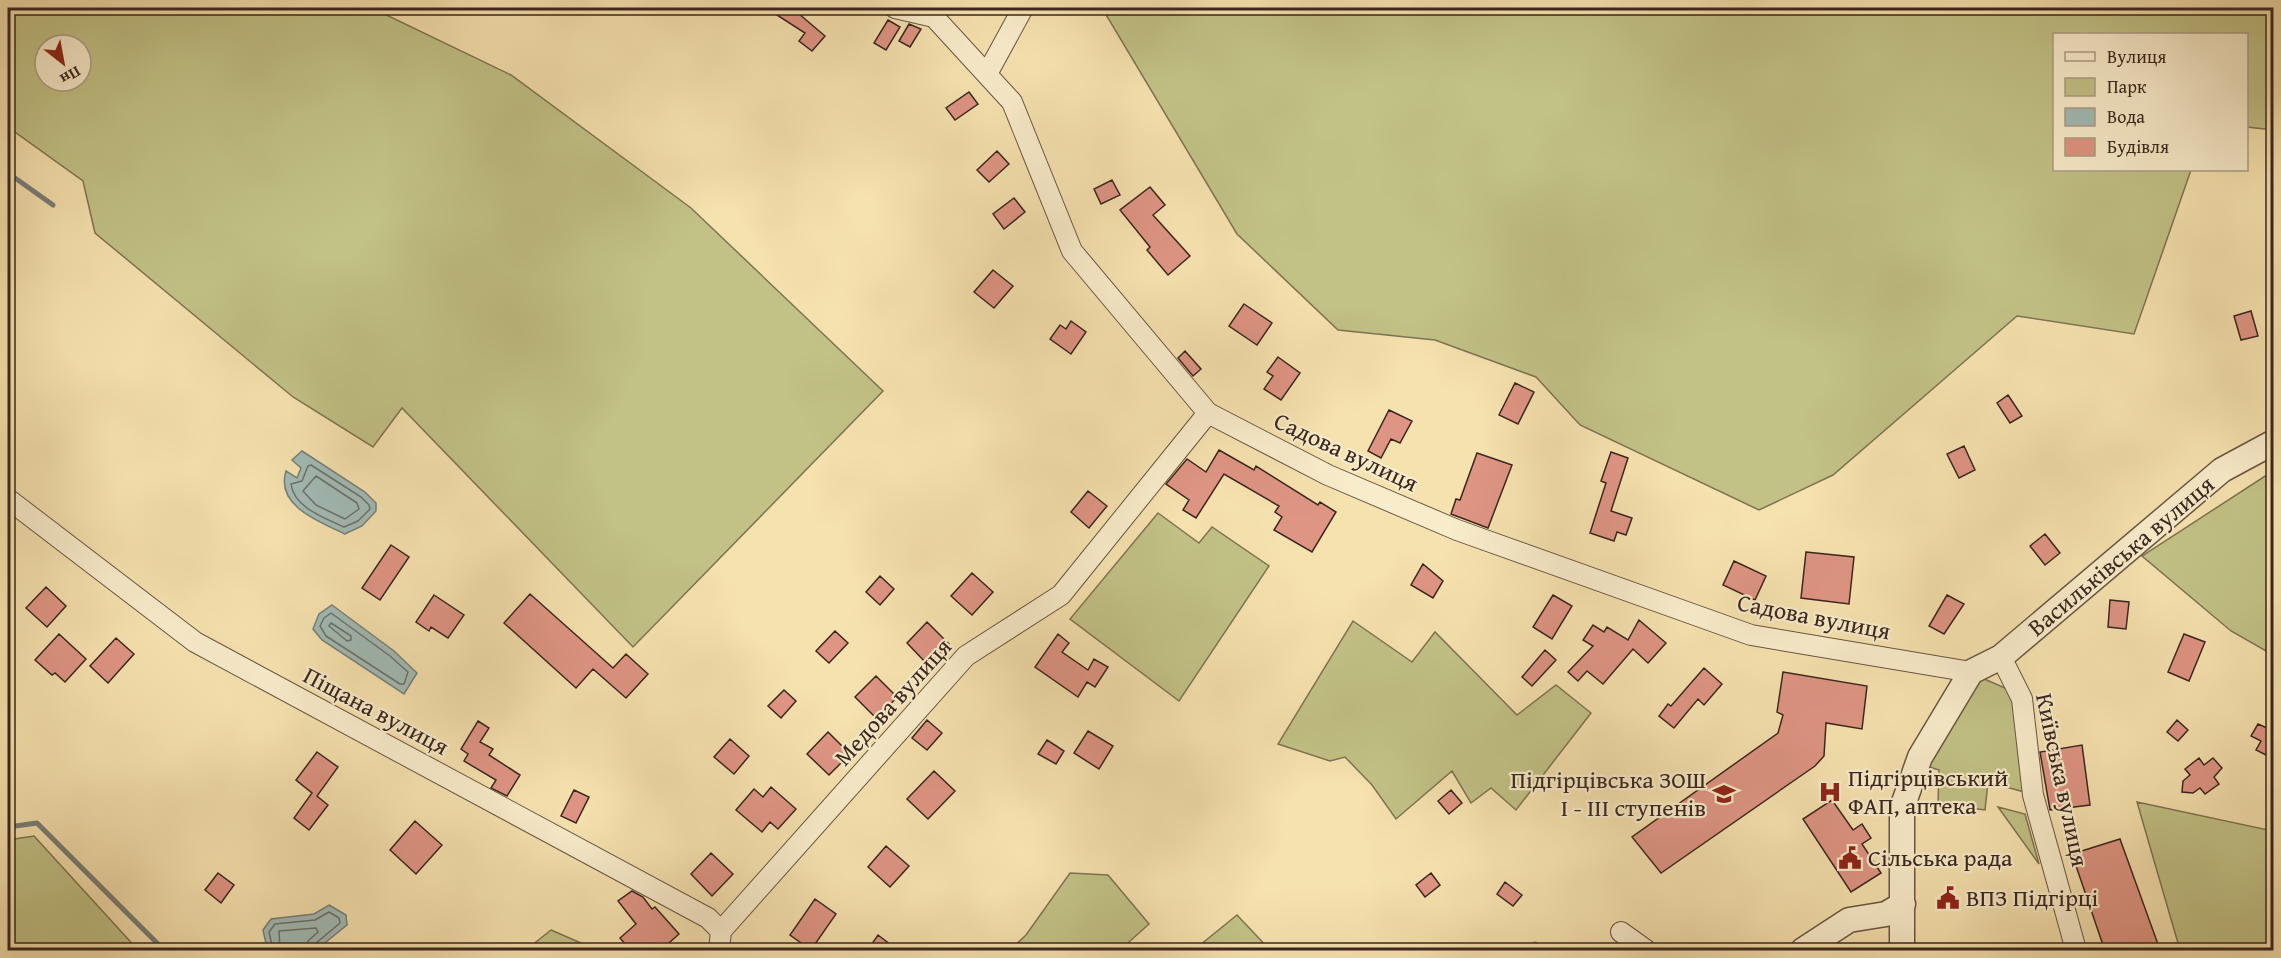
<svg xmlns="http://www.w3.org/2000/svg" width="2281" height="958" font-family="'Gentium Book Plus',serif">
<rect width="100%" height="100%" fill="#f6e2af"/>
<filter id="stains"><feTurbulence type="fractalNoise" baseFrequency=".00333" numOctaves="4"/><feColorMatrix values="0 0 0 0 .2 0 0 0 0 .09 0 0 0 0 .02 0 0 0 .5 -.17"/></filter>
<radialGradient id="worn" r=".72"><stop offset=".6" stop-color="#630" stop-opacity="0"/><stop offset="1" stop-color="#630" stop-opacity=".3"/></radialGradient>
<!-- green -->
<path fill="#c2c286" stroke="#7e7452" stroke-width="1.5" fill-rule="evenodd" d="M8,8H372L511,75L691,208L883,391L633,647L402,408L373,447L293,397L95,233L83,181L8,127ZM45,45H81V81H45Z
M1102,8H2273V130L2247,127L2246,34H2054V170H2191L2134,334L2017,316L1833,475L1759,510L1580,425L1536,377L1435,340L1338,330L1237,234Z
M2273,471V655L2231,631L2142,556Z
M1158,513L1199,543L1212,527L1269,566L1179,701L1070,619Z
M1353,621L1412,662L1435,632L1517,715L1556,685L1591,713L1516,810L1491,788L1471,803L1452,771L1396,819L1372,785L1345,757L1330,761L1278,744Z
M1982,678L2012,691L2024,792L1988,782L1985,810L1938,804L1939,770L1926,766Z
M2137,802L2273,831V950H2180Z
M1998,807L2025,814L2039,864Z
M34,836L138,950H8V840Z
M1070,873L1108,875L1149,924L1120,950H1010L1026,935Z
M1237,915L1270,950H1194Z
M551,930L597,950H526Z"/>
<!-- water -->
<path fill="#a1bbb6" stroke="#787f79" stroke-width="1.5" d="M302,451L365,492L376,503V511L362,526L345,534C320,522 275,506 286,471L297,478L301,468L292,460Z
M332,605L394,651L417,673L404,694L322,640L313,629L319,614Z
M329,905L346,915L347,925L316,950L267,948L263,930L271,919L314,914Z"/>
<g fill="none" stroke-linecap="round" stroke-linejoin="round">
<!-- shore -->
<path stroke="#6e706a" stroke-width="1.5" d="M311,465L361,497L369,505L370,509L358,521L344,527C325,518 294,508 291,484L302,481L308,466Z
M316,476L357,503L359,509L345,519L316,505L303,491Z
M331,613L390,656L408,672L404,684H400L326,636L320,626L324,618Z
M331,623L351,636V640L347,641L329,626Z
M273,950L269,932L275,924L315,920L329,912L339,918L340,923L315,944L313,950
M280,950L279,931L316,928L318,932L308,941L306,950"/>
<!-- stream -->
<path stroke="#787f79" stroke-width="5" d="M8,173L53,205
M8,827L37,823L164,950
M1523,950L1535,944"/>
</g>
<!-- building -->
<path fill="#df9584" stroke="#3a261e" stroke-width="1.5" d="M766,8H792L825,36L812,51L799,41L805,33Z
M888,20L900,27L886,50L874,43Z
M909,24L921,29L910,47L899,41Z
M969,92L978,104L955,120L946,108Z
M997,151L1009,164L989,182L977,170Z
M1112,180L1120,195L1101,204L1094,189Z
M1150,187L1165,205L1153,215L1190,256L1168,275L1147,250L1150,247L1120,210Z
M1014,198L1025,212L1004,229L993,214Z
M993,270L1013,286L994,308L974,292Z
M1244,304L1272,323L1257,345L1229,326Z
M2251,311L2258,336L2241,340L2234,316Z
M1071,321L1086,332L1071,354L1050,339L1060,325L1066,329Z
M1185,351L1201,369L1193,376L1178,358Z
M1278,357L1300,373L1281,400L1264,389L1273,376L1267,372Z
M1515,383L1534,392L1518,424L1499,415Z
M2008,395L2022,416L2010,423L1997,403Z
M1389,410L1412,421L1400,443L1391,439L1381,458L1368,451Z
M1964,446L1975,470L1959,478L1947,454Z
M1219,450L1254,470L1256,466L1318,505L1320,502L1336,512L1312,552L1274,530L1282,517L1275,512L1279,506L1224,474L1196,518L1183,510L1189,500L1166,484L1187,459L1206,472Z
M1611,452L1628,458L1611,511L1632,518L1626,535L1617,532L1614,541L1590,533L1606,483L1601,481Z
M1477,453L1512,465L1488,528L1451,514L1456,499L1460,500Z
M1088,491L1107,506L1089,528L1071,512Z
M2045,534L2060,553L2045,565L2030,546Z
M391,545L409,557L380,600L362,588Z
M1806,552L1854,557L1849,604L1801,598Z
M1734,561L1766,576L1755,600L1723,585Z
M1423,564L1443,581L1433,598L1411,585Z
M972,573L993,592L972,615L951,596Z
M880,576L894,589L880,605L866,592Z
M46,587L66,606L47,627L26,608Z
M530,594L613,668L626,654L648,674L626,698L593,669L576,688L504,623Z
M434,595L464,615L448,638L431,627L429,631L416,622Z
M1553,595L1572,606L1552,639L1533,627Z
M1947,595L1964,604L1944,634L1929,626Z
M2110,600L2129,602L2126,629L2108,627Z
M1639,620L1666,643L1648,663L1633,649L1603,684L1587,671L1578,681L1568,672L1593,646L1583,640L1593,625L1604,632L1607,627L1628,640Z
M927,622L949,644L928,665L907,643Z
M835,631L848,643L829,663L816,651Z
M59,634L86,659L65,682L55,673L52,675L35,660Z
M1058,634L1069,643L1062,652L1088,670L1094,659L1108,667L1095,687L1087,682L1078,697L1035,667Z
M2184,634L2205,642L2189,681L2168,672Z
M116,638L134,654L108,683L90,666Z
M1545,650L1556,660L1532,686L1522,677Z
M1704,668L1722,684L1704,705L1698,699L1674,728L1659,716L1668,704L1671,706Z
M1783,672L1867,686L1862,729L1826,723L1824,756L1815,766L1661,873L1632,837L1778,733L1783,715L1777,712Z
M876,676L897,697L877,719L855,697Z
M784,690L796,701L781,718L768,706Z
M2274,716V759L2256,750L2261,741L2251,736L2258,724L2267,728Z
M927,720L942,733L927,750L912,738Z
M2177,720L2188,730L2178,741L2167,732Z
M478,721L489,728L480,742L493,749L489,755L520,775L507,796L491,788L496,780L464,761L468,754L461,749Z
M1088,731L1113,746L1099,769L1074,753Z
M828,732L850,754L829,775L807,754Z
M730,739L749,756L734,774L714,757Z
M1047,740L1064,751L1056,764L1038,754Z
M2082,745L2090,805L2050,810L2040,752Z
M317,752L338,767L317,796L328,805L309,830L294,818L312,793L296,780Z
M2199,758L2204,765L2213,758L2222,768L2214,777L2219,784L2205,794L2200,788L2193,793L2182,792L2183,781L2190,775L2185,769Z
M934,771L955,791L928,819L907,799Z
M771,787L796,809L778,829L770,822L762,832L736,810L754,789L763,797Z
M574,790L589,797L576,823L561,816Z
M1451,790L1462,803L1449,814L1438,801Z
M1832,800L1853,830L1862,824L1871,838L1862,844L1881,873L1851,892L1803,819Z
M415,821L442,845L416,874L390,850Z
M2120,839L2159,947L2149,951H2105L2072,854Z
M886,846L909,866L890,887L868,867Z
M711,853L733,874L712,896L691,874Z
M218,873L234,885L221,903L205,890Z
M1431,873L1440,885L1425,897L1416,885Z
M1505,882L1522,895L1513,906L1497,894Z
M632,891L643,897L652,909L655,907L679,934L660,951H631L620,938L636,924L618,901Z
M815,899L836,914L811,950L790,935Z
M878,935L899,951H867Z"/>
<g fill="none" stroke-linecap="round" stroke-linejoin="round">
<!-- minor casing -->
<g stroke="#695542" stroke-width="22">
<path id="minor" d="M895,8L934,17L1012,102L1072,251L1208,413L1328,475L1457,530L1751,635L1971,672
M987,74L1023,8
M8,499L195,642L708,918L721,931L719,950
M2001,657L2022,699L2033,795L2076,950
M721,931L966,656L1061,595L1208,413
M1621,932L1646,950"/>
</g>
<!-- tertiary casing -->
<g stroke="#695542" stroke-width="27">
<path id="tertiary" d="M1803,950L1849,920L1886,914L1903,904
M1902,950V808L1920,757L1971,672L2001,657L2222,470L2274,442"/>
</g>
<!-- minor -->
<use href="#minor" stroke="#f9eccb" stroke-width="20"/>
<!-- tertiary -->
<use href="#tertiary" stroke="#f9eccb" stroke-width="24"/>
</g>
<!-- icons -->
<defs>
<g id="hospital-bare" transform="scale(1.8)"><path d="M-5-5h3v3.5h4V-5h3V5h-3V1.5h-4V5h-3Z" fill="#8f2418" stroke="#f9eccb" stroke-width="2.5" paint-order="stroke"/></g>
<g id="school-bare" transform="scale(1.8)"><path d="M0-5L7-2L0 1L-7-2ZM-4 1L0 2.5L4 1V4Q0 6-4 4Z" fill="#8f2418" stroke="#f9eccb" stroke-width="2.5" paint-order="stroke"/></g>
<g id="civic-bare" transform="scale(1.8)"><path d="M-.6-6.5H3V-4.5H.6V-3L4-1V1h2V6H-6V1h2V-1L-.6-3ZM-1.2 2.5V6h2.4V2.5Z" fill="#8f2418" stroke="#f9eccb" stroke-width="2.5" paint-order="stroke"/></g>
</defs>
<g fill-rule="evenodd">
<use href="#hospital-bare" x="1830" y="792"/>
<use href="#school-bare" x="1724" y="794"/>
<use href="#civic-bare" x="1850" y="858"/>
<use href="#civic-bare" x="1948" y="898"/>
</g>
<g text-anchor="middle" stroke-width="4.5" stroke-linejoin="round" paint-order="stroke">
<!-- street labels -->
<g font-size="24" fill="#3a261e" stroke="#f9eccb">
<text transform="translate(1346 452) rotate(25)" y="8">Садова вулиця</text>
<text transform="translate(2121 556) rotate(-40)" y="8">Васильківська вулиця</text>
<text transform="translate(1814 617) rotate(11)" y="8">Садова вулиця</text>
<text transform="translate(893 702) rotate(-48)" y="8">Медова вулиця</text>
<text transform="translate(376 711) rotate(28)" y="8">Піщана вулиця</text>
<text transform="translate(2062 780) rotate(78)" y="8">Київська вулиця</text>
</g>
<!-- poi labels -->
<g font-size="24" fill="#3a261e" stroke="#f9eccb" text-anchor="start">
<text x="1848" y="786">Підгірцівський<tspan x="1848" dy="28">ФАП, аптека</tspan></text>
<text x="1706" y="788" text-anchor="end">Підгірцівська ЗОШ<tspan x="1706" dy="28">І - ІІІ ступенів</tspan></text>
<text x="1868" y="866">Сільська рада</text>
<text x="1966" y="906">ВПЗ Підгірці</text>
</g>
</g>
<!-- margin -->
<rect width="2281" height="958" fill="none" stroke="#f6e2af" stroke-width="30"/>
<rect x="9" y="9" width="2263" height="940" fill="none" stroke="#3a261e" stroke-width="3"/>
<rect x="15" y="15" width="2251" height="928" fill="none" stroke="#3a261e" stroke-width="1.5"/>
<!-- legend -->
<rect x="2053" y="33" width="195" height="138" fill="#f9eccb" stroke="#ad9d86" stroke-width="1.5"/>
<rect x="2065" y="52" width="30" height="9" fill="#f9eccb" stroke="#ad9d86" stroke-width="1.5"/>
<text x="2107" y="63" font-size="18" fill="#3a261e">Вулиця</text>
<rect x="2065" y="78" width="30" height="18" fill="#c2c286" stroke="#ad9d86" stroke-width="1.5"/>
<text x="2107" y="93" font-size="18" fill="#3a261e">Парк</text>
<rect x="2065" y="108" width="30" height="18" fill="#a1bbb6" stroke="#ad9d86" stroke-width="1.5"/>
<text x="2107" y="123" font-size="18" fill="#3a261e">Вода</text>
<rect x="2065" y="138" width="30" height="18" fill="#df9584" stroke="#ad9d86" stroke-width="1.5"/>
<text x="2107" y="153" font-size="18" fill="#3a261e">Будівля</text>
<!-- north arrow -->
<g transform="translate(63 63) rotate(149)"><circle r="28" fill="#f9eccb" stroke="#ad9d86" stroke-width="1.5"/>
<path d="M0-4.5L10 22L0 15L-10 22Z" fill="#8f2418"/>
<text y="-9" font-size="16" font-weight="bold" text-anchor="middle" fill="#3a261e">Пн</text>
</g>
<rect width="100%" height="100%" filter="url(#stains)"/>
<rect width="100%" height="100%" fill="url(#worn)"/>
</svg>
